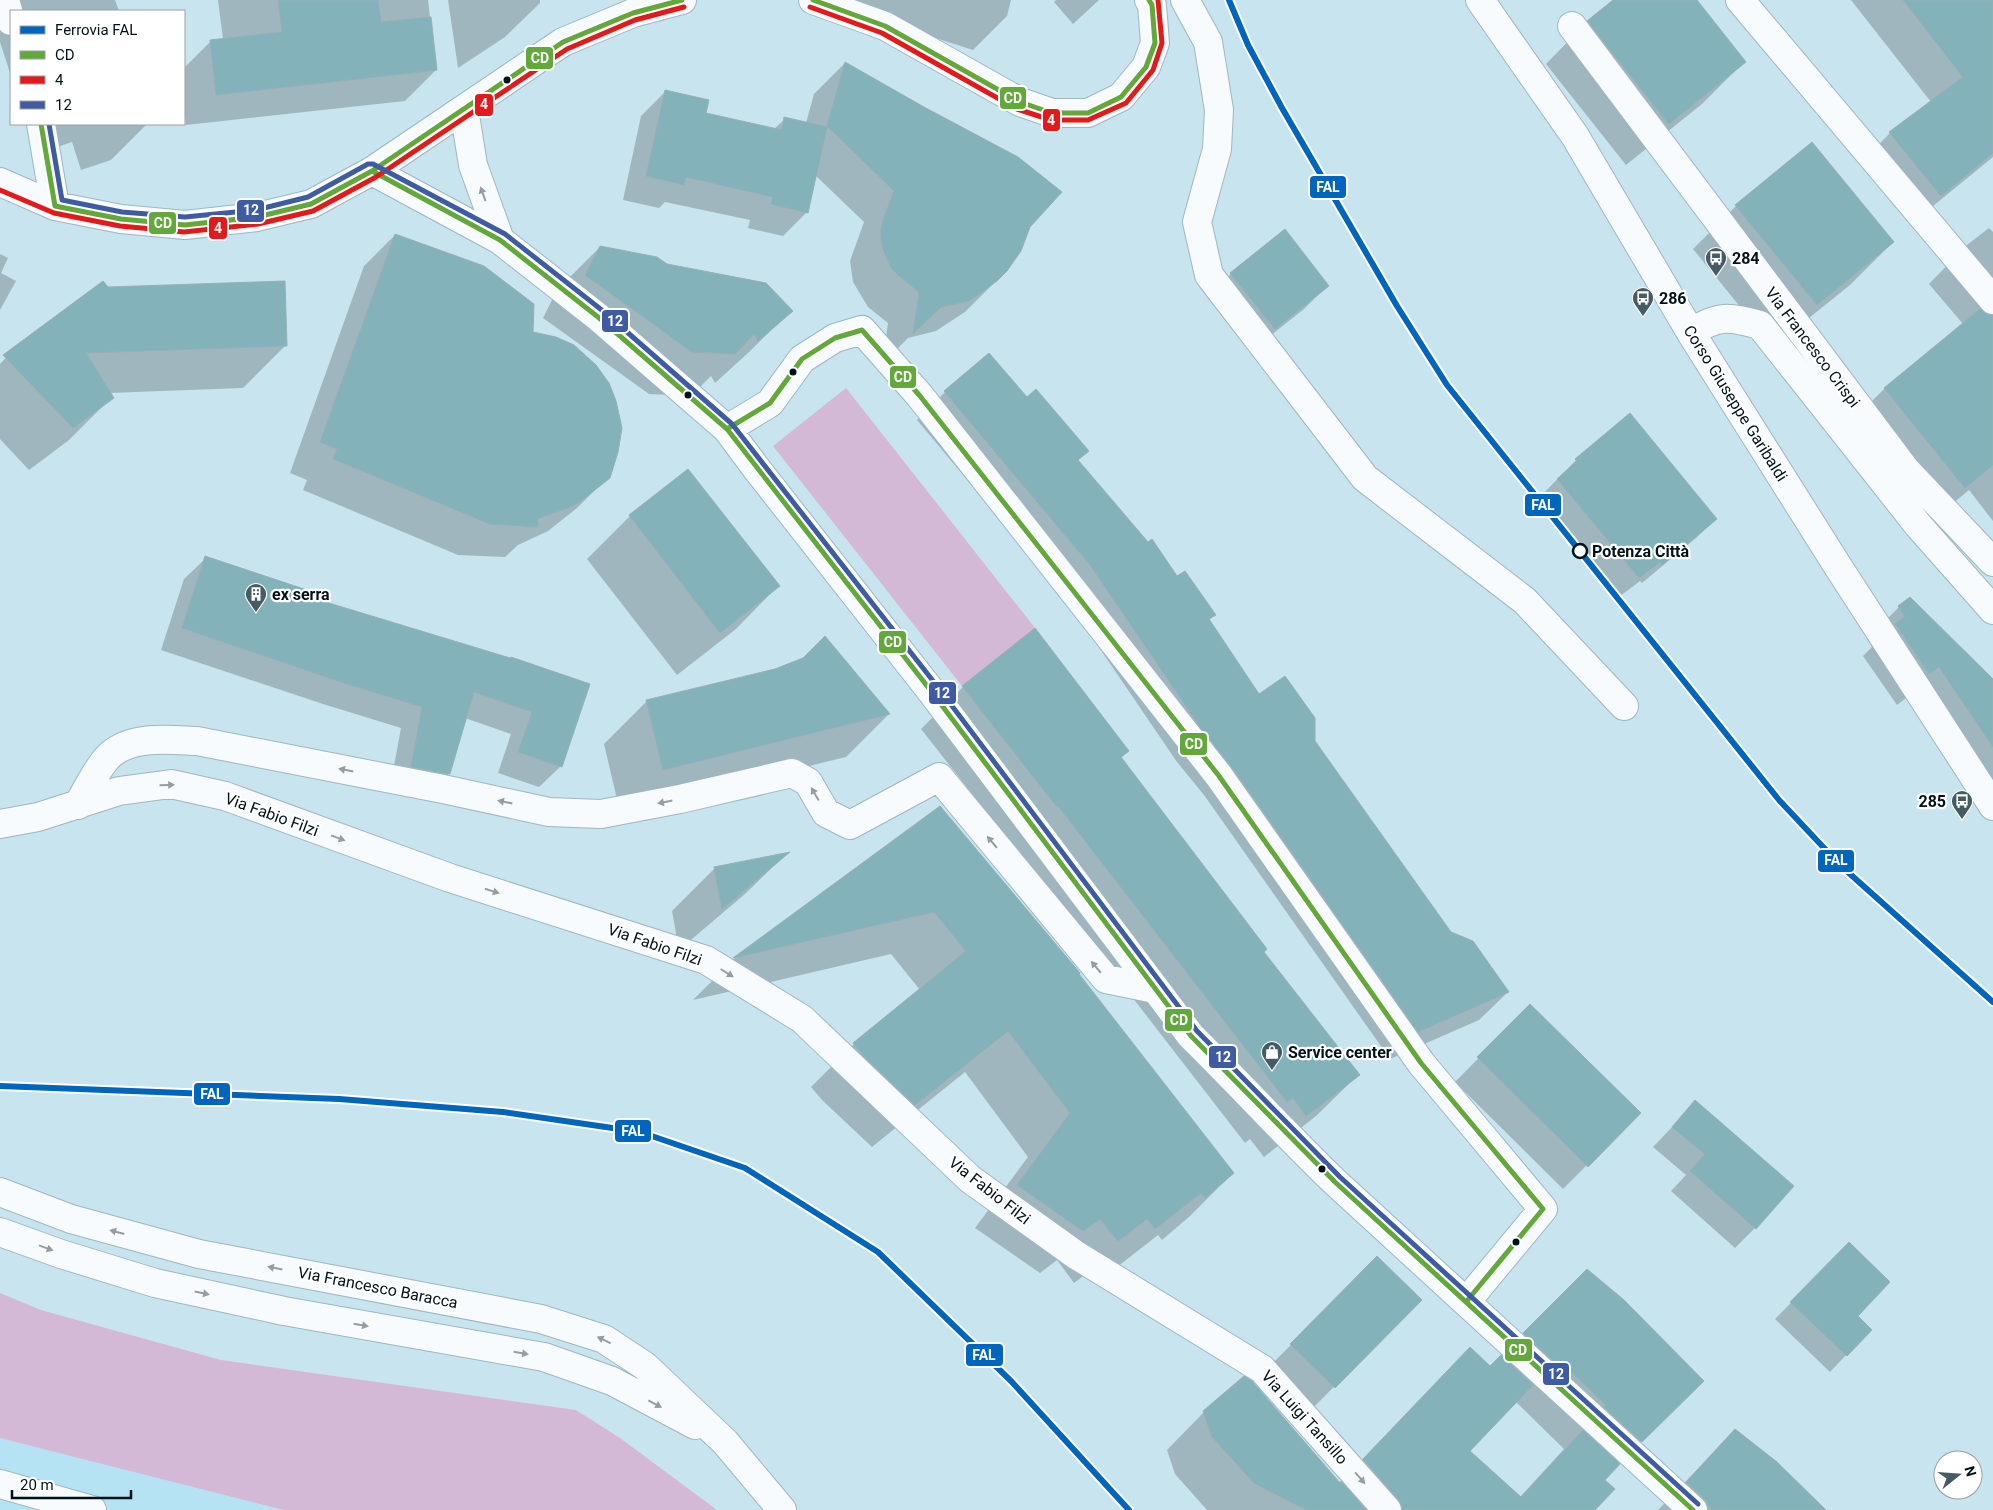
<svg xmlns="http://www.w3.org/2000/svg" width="1993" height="1510" font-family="Roboto,sans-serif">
<rect width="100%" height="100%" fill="#c8e4ef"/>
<!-- built -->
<path fill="#b6e3f4" d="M0,1438L52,1450L284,1510H0Z"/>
<!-- green -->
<path fill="#d4b9d7" d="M846,388L1035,628L962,686L773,446Z
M0,1293L41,1310L221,1360L576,1410L620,1438L717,1510H284L0,1438Z"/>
<!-- shadow -->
<path fill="#0003" fill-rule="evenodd" d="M0,0H115L119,11H11V76L0,42Z
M218,0H428L436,70L405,101L186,125L184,108V68L211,41L223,39Z
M448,0H540V3L505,37L458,68Z
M832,0H1011L1007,16L973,50L898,26Z
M1056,0H1099L1073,24L1054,2Z
M1615,0H1695L1745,61L1702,104L1626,165L1546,64L1588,21Z
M1851,0H1993V157L1911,224L1861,163L1890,133L1931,102Z
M845,63L1029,226L1006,271L965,312L936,331L908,338L883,363L888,323L868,307L853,282L850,261L864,222L815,175L807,212L783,236L748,228L750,220L665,202L659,208L623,200L641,116L665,92L705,114L774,129L785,119L806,123L814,94Z
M27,124H147L111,160L81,170L72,142L37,154Z
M1736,206L1893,242L1850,285L1773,347L1693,249Z
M1989,228L1993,232V521L1969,490L1926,526L1846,427L1884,389L1963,324L1929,284L1967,245Z
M395,235L531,333L608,477L577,508L548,531L518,545L505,557L458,555L303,490L307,480L290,473L364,266Z
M600,247L666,265L791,311L748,353L715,383L711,376L691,396L649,394L543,318L557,290Z
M0,254L8,258L1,273L16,281L0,310Z
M1231,274L1328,285L1304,309L1250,352L1207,297Z
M108,288L286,345L243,388L109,393L112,397L69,440L29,470L0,439V364L19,344Z
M945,392L1027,399L1087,451L1077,461L1176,578L1214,615L1208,621L1259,696L1314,741L1450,933L1508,992L1479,1020L1390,1059L1204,795L1177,762L1062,593L917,420Z
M1630,415L1716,519L1696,538L1642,583L1640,581L1619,597L1538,499L1576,460Z
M687,471L778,586L736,629L677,675L587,559L630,516Z
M206,558L328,604L510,659L561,766L539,787L498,773L511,734L465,718L449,774L427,795L390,788L401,728L323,704L161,650L184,579Z
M1899,607L1993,681V817L1952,766L1906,698L1897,705L1863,656L1872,647L1867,639Z
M1035,630L1127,751L1121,758L1263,952L1358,1075L1316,1116L1264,1157L1250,1139L1245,1143L1016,847H1014L921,729L963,687Z
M775,670L889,714L846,757L620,812L604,744L647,701Z
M940,808L1077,974L1233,1173L1190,1216L1162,1240L1158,1235L1112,1271L1103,1261L1074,1283L1057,1260L1040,1273L975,1228L1028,1157L965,1072L872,1147L822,1100L811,1087L854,1044L920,990L891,954L693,1000L734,959Z
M786,854L745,894L679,950L672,911L715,868Z
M1530,1006L1639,1113L1563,1189L1455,1082Z
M1696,1102L1755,1228L1735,1248L1671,1191L1686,1175L1653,1147Z
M1849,1244L1856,1316L1870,1330L1830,1372L1775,1319Z
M1377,1258L1420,1300L1303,1418L1260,1376Z
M1587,1271L1702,1381L1603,1480L1594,1510H1207L1175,1474L1167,1450L1204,1412L1339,1484L1433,1386L1490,1368ZM1516,1402L1564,1449L1520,1497L1469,1451Z
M1735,1431L1824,1510H1658Z"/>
<!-- building -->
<path fill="#84b2ba" stroke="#95b0b6" d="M278,0H378L381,22L431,17L437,70L216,95L210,40L282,32Z
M1613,0H1697L1746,62L1669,124L1587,21Z
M1903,0H1993V153L1941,196L1889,132L1963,77Z
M845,62L924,107L1018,157L1062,192L1030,227L1021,251L1007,271L997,281L969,301L941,307L913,334L919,292L899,276L891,268L883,250L881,240V229L883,220L894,191L827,126Z
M665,90L709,100L706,113L782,130L784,117L827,127L808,213L771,204L773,197L686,177L684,185L646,176Z
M1812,142L1894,242L1817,305L1735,205Z
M1285,229L1329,286L1275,329L1230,273Z
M395,234L484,266L534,304L533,332L556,337L574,345L596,365L609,383L616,401L622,428L618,452L610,478L581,501L568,508L537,519L538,527L490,524L333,459L337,449L320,442Z
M600,246L657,257L667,264L766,283L793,311L758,341L754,334L735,354L692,352L585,275Z
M103,281L108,287L285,281L287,346L86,353L114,398L73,428L3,355Z
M1980,309L1987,314L1993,315V465L1965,488L1884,388Z
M989,353L1027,397L1036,389L1089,451L1078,460L1148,542L1152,539L1177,576L1185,571L1216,615L1209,619L1259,694L1285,676L1315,718V741L1451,932L1473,941L1509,992L1418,1032L1232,767L1205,734L1090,565L944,391Z
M1630,413L1717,519L1662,565L1660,562L1639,578L1557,479L1577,461L1575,459Z
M688,469L780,586L720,633L629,515Z
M205,556L331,598L329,603L510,658L511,657L590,684L562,767L518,752L532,712L474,692L450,774L411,767L422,707L344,683L182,628Z
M1910,597L1993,679V747L1939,667L1929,674L1895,623L1905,617L1898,606Z
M1035,628L1129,751L1121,757L1267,949L1264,952L1360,1075L1306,1116L1293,1098L1287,1102L1058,806L1057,807L962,686Z
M825,636L890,714L663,770L646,700L775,669L803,658Z
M940,806L1080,973L1079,974L1234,1173L1205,1198L1201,1193L1155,1229L1147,1219L1118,1241L1100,1219L1083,1231L1017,1185L1070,1113L1008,1031L915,1105L865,1057L853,1043L966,951L934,912L733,958Z
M790,852L722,909L714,867Z
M1530,1004L1641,1113L1588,1167L1477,1057Z
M1695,1100L1794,1186L1756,1229L1690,1171L1705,1154L1672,1127Z
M1849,1242L1890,1282L1858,1316L1872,1330L1847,1356L1790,1302Z
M1377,1256L1422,1300L1335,1388L1290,1344Z
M1587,1269L1624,1300L1704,1381L1642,1442L1604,1407L1606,1405L1558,1359L1555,1362L1523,1333Z
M1470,1347L1490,1366L1501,1355L1533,1385L1470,1451L1521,1497L1583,1430L1620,1464L1605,1480L1615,1489L1595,1510H1402L1399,1500L1363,1459Z
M1244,1376L1252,1381L1340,1483L1341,1481L1366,1510H1306L1254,1483L1212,1437L1203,1411Z
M1735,1429L1777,1462L1826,1510H1712L1704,1498L1686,1482Z"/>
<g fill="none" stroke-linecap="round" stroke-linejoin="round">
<!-- minor casing -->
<g stroke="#9eb7c1" stroke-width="30">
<path id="minor" d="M5,0L11,21
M813,0L885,26L1020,102L1052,113H1088L1121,97L1146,67L1155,43L1152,5L1149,0
M1185,0L1208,42L1219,110L1217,149L1197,222L1209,275L1365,478L1525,601L1624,706
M1480,0L1575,136L1691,333L1837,565L1993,806
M1740,0L1993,300
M1572,26L1905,469L1993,562
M464,109L473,165L500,240
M41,124L55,206
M372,171L500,240L598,317L727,429L756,468L931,691L1191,1036C1240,1084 1286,1135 1335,1182L1693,1510
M0,182L55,206L121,219L185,225L257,217L311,204L372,171L563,42L633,13L682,0
M1691,333C1718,314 1730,317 1760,325L1918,525L1993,610
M727,429L770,403L802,359L835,338L862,330L920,396L1219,776L1421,1063L1543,1209L1466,1302
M78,805C86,791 99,765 110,755C133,735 170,740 197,741L443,789L549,812L601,814L680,799L792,773L808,782L826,813L850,825L939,777L1106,979L1155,989
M0,824L38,817L119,791L171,784L225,796L450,878L706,960L802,1019L970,1179L1076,1255L1262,1369L1387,1510
M0,1192L71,1219L199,1254L541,1319L604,1339L645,1366L725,1442L782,1510
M0,1232L61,1254L155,1283L284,1311L544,1357L612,1381L695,1425
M0,1484L92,1510"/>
</g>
<!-- minor -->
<use href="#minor" stroke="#f7fbfd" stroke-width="28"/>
<!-- bus-1 casing -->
<g stroke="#fff" stroke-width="9">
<path id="bus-1" d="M813,0L885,26L1020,102L1052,113H1088L1121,97L1146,67L1155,43L1152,5L1149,0
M41,124L55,206L121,219L185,225L257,217L311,204L372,171L563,42L633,13L682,0
M372,171L500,240L598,317L727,429L931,691L1191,1036L1335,1182L1693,1510
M727,429L770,403L802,359L835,338L862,330L920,396L1219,776L1421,1063L1543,1209L1466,1302"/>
</g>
<!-- bus-2 casing -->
<g stroke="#fff" stroke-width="9">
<path id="bus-2" d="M810,7L882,33L1017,109L1051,120H1088L1126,103L1153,70L1162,43L1158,0
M0,190L54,213L120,226L184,232L258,224L313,211L376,177L567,49L635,20L684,7"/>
</g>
<!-- bus-3 casing -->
<g stroke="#fff" stroke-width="9">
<path id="bus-3" d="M49,124L62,200L122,212L185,217L256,210L308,197L368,164H373L505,234L603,311L732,424L937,686L1197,1031L1340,1177L1698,1504"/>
</g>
<!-- bus-1 -->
<use href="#bus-1" stroke="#62a83a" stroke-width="5"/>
<!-- bus-2 -->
<use href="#bus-2" stroke="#e4191c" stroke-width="5"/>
<!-- bus-3 -->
<use href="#bus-3" stroke="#3e5ba3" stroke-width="5"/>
<!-- rail-1 casing -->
<g stroke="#fff" stroke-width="10">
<path id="rail-1" d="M1229,0L1248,45L1282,108L1397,306L1447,385L1779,800L1840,865L1993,1002
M0,1086L339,1099L503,1112L640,1132L745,1168L878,1252L1011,1381L1129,1510"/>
</g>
<!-- rail-1 -->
<use href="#rail-1" stroke="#0065bd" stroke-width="6"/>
</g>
<!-- one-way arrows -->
<defs><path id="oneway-solid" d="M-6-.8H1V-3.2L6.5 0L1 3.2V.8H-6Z" transform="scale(1.25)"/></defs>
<g fill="#949ea2">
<use href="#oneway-solid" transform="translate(483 194) rotate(-110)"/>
<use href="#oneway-solid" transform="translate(346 770) rotate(-169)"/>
<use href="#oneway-solid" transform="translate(167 785) rotate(-1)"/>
<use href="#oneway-solid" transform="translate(815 794) rotate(-120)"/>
<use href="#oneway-solid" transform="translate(505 802) rotate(-168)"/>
<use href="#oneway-solid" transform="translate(665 802) rotate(169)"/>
<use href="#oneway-solid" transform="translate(338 838) rotate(20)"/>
<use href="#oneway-solid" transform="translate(992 842) rotate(-130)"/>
<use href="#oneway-solid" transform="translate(492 891) rotate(18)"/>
<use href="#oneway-solid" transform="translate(1096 967) rotate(-130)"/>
<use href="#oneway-solid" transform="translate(727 973) rotate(32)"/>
<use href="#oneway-solid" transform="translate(117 1232) rotate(-165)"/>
<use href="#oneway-solid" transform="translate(46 1248) rotate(20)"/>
<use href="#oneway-solid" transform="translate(275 1268) rotate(-169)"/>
<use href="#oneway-solid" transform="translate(202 1293) rotate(12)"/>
<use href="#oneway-solid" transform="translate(361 1325) rotate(10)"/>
<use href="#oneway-solid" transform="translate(604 1340) rotate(-154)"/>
<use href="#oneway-solid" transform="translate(521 1353) rotate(10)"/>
<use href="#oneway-solid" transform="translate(655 1404) rotate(28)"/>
<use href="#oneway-solid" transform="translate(1360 1478) rotate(49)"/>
</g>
<!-- icons -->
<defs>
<g id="bus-pin" transform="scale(1.125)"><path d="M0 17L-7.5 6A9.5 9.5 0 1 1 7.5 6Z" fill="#465c65" stroke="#fff"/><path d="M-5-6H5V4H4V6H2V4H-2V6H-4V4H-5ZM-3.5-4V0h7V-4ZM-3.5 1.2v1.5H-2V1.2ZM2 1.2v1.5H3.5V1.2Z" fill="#fff"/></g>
<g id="building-pin" transform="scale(1.125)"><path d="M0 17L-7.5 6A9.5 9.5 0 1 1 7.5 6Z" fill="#465c65" stroke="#fff"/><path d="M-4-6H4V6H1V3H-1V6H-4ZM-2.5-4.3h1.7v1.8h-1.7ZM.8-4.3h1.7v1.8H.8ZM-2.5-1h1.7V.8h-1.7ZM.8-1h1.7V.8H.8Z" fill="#fff"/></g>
<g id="shop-pin" transform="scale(1.125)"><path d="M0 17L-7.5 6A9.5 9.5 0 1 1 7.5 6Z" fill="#465c65" stroke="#fff"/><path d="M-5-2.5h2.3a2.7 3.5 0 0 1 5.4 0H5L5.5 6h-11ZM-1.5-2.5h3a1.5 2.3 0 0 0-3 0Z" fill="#fff"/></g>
</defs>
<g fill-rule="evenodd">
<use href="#bus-pin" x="1716" y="258"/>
<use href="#bus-pin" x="1643" y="298"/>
<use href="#building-pin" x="256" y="594"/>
<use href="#bus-pin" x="1962" y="801"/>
<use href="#shop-pin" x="1272" y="1052"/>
</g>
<!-- markers -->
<g fill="#00121a" stroke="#fff" stroke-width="2">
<circle cx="507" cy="80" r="4.5"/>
<circle cx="793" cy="372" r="4.5"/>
<circle cx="688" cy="395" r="4.5"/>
<circle cx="1322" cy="1169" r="4.5"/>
<circle cx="1516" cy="1242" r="4.5"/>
</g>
<circle fill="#fff" stroke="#00121a" stroke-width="2.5" cx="1580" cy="551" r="7"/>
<g text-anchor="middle" stroke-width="4.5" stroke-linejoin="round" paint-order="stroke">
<!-- poi labels -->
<g font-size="16" font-weight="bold" fill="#00121a" stroke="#fff" text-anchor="start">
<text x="1732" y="264">284</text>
<text x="1659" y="304">286</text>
<text x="272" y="600">ex serra</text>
<text x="1946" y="807" text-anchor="end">285</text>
<text x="1288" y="1058">Service center</text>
</g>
<!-- street labels -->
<g font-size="16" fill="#00121a" stroke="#fff">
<text transform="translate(1813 347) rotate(53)" y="6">Via Francesco Crispi</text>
<text transform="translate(1736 403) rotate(58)" y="6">Corso Giuseppe Garibaldi</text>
<text transform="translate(272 814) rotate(20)" y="6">Via Fabio Filzi</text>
<text transform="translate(655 944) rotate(19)" y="6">Via Fabio Filzi</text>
<text transform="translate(990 1190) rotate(38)" y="6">Via Fabio Filzi</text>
<text transform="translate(378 1287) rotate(11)" y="6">Via Francesco Baracca</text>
<text transform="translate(1305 1417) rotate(48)" y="6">Via Luigi Tansillo</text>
</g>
<!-- stop labels -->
<g font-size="16" font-weight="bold" fill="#00121a" stroke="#fff" text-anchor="start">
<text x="1592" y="557">Potenza Città</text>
</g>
</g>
<g stroke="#fff" stroke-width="2">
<rect x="525" y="46" width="29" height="24" rx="5" fill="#62a83a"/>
<rect x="999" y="86" width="28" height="24" rx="5" fill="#62a83a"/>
<rect x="474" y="93" width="20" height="24" rx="5" fill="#e4191c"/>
<rect x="1042" y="108" width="19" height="24" rx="5" fill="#e4191c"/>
<rect x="1309" y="175" width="38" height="24" rx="5" fill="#0065bd"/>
<rect x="236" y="199" width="29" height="24" rx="5" fill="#3e5ba3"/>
<rect x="148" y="211" width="29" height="24" rx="5" fill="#62a83a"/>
<rect x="208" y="216" width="20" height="24" rx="5" fill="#e4191c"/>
<rect x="601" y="309" width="28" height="24" rx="5" fill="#3e5ba3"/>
<rect x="889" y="365" width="28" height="24" rx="5" fill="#62a83a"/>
<rect x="1524" y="493" width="38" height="24" rx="5" fill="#0065bd"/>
<rect x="878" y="630" width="29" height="24" rx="5" fill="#62a83a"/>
<rect x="928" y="681" width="29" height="24" rx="5" fill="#3e5ba3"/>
<rect x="1179" y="732" width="29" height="24" rx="5" fill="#62a83a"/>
<rect x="1817" y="849" width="38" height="24" rx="5" fill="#0065bd"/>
<rect x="1164" y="1008" width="29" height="24" rx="5" fill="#62a83a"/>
<rect x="1208" y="1045" width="29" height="24" rx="5" fill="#3e5ba3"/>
<rect x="193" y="1082" width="38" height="24" rx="5" fill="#0065bd"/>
<rect x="614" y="1119" width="38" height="24" rx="5" fill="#0065bd"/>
<rect x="1504" y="1338" width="29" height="24" rx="5" fill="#62a83a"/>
<rect x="965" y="1343" width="39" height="24" rx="5" fill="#0065bd"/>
<rect x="1542" y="1362" width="28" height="24" rx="5" fill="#3e5ba3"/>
</g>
<g font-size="14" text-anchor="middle" font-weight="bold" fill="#fff">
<text x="540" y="63">CD</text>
<text x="1013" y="103">CD</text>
<text x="484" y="109">4</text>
<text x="1051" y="125">4</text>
<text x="1328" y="192">FAL</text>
<text x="251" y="215">12</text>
<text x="163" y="228">CD</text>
<text x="218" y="233">4</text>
<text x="615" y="326">12</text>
<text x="903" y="382">CD</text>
<text x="1543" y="510">FAL</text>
<text x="893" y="647">CD</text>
<text x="942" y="698">12</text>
<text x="1194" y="749">CD</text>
<text x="1836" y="865">FAL</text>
<text x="1179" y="1025">CD</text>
<text x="1223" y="1062">12</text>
<text x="212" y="1099">FAL</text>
<text x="633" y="1136">FAL</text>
<text x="1518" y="1355">CD</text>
<text x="984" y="1360">FAL</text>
<text x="1556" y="1379">12</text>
</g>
<!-- legend -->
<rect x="10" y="10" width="175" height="115" fill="#ffffff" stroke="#99a0a3"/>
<rect x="20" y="26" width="25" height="8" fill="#0065bd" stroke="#99a0a3"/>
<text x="55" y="35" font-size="15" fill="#00121a">Ferrovia FAL</text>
<rect x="20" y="51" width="25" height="8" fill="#62a83a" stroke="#99a0a3"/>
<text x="55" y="60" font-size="15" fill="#00121a">CD</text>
<rect x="20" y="76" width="25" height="8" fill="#e4191c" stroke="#99a0a3"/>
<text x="55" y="85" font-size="15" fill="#00121a">4</text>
<rect x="20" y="101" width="25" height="8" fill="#3e5ba3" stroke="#99a0a3"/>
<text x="55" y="110" font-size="15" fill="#00121a">12</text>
<!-- north arrow -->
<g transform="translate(1958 1475) rotate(73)"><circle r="24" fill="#ffffff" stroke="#99a0a3"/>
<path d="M0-4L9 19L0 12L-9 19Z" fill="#465c65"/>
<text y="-8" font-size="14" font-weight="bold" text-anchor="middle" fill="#00121a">N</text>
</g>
<!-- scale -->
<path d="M12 1490v8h119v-8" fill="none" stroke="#00121a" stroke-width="2.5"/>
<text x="20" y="1490" font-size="15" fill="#00121a" stroke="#ffffff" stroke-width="4" paint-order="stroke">20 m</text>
</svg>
